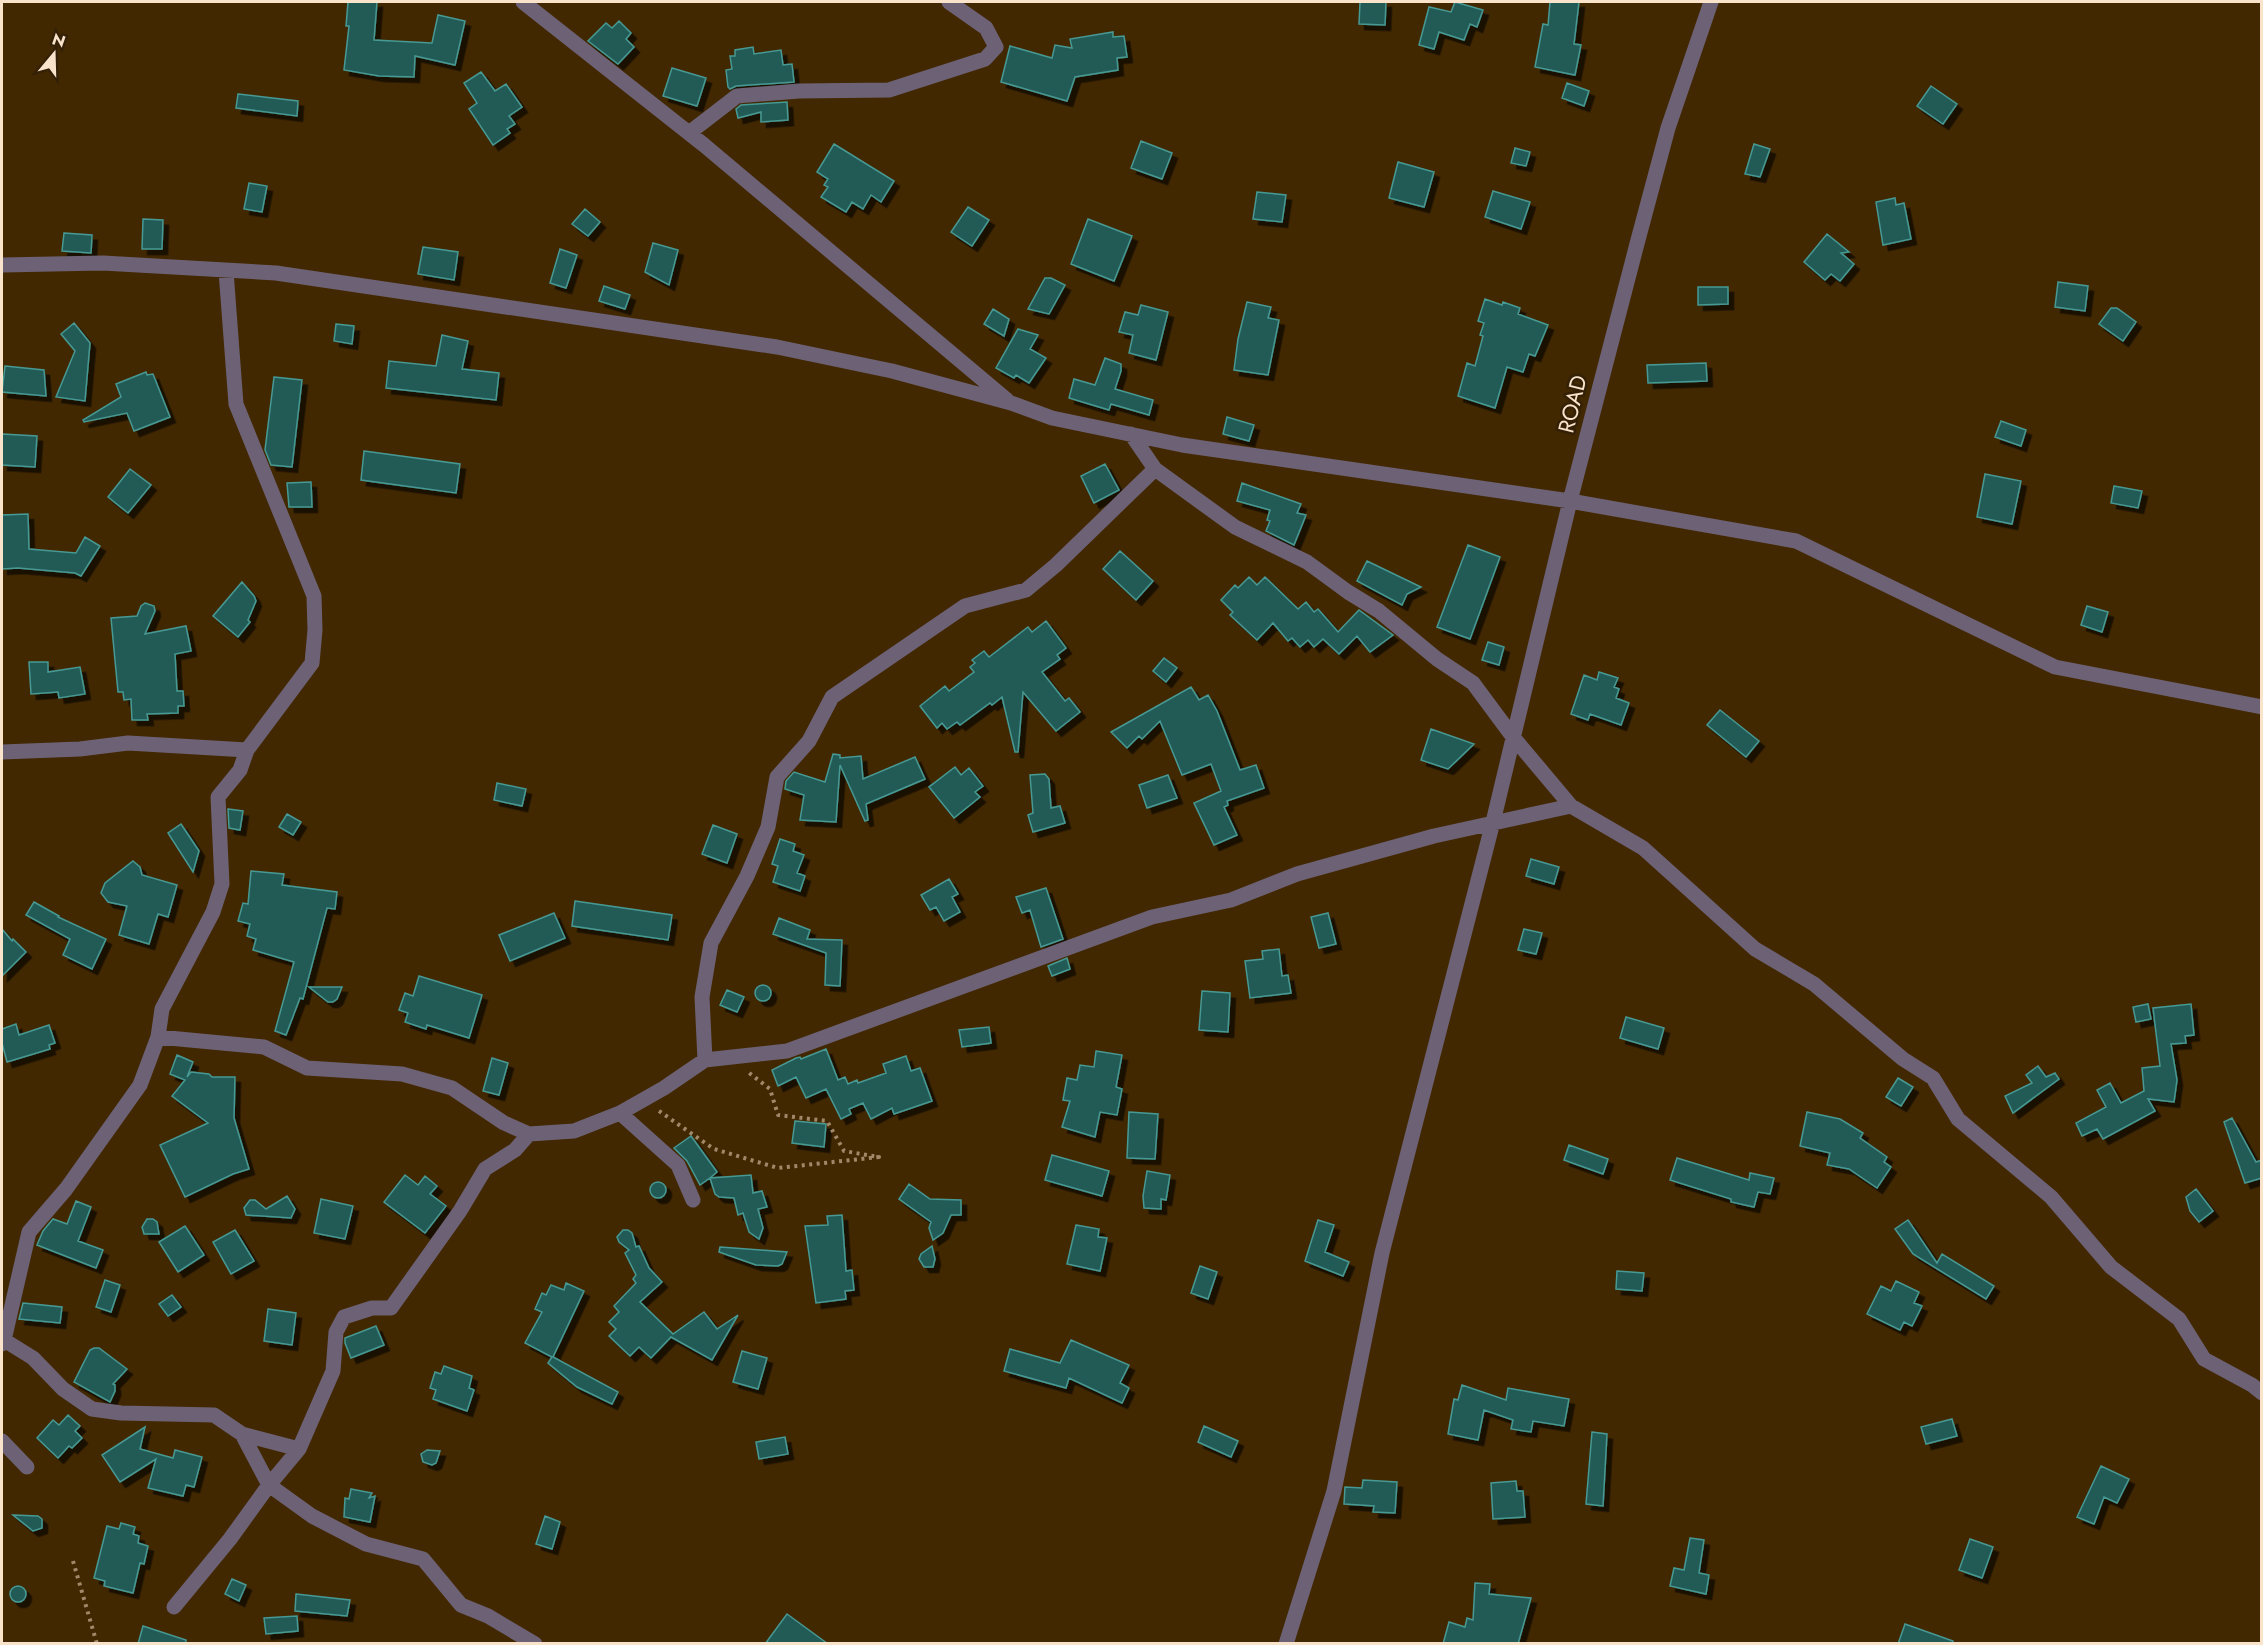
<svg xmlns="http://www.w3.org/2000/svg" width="2263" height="1645" font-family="Jost,sans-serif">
<defs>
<filter id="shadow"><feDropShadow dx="5.5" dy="5.5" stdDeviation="0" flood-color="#0009"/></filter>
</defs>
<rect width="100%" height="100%" fill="#422801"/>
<!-- building -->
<path fill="#245a57" stroke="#469994" stroke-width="1.5" filter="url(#shadow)" d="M348,2H377L374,40L432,43L438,15L465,21L455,65L415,56L414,77L379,76L344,70L349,26H346Z
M1360,2H1386L1385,25L1359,24Z
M1455,2L1483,10L1477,27L1470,24L1464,40L1439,32L1434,49L1419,45L1429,7L1451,12Z
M1550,2H1579L1574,44L1581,45L1575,75L1535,67L1543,24L1548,25Z
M619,21L631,33L626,39L634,47L618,64L588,41L606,23L612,28Z
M1113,32V37L1124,36L1127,57L1117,58L1118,70L1075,77L1067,101L1001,82L1010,46L1052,58L1055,45L1072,48L1070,39Z
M753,47L754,54L781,50L783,65L792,64L794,82L736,86L730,89L728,87L726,70L732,69L730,56H735V50Z
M672,68L706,78L697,106L663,96Z
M481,72L495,91L506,84L522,107L509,116L515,124L507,129L510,133L493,145L469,109L477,103L464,83Z
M1567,83L1589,91L1584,106L1562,98Z
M1931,86L1957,104L1943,124L1917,106Z
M238,94L298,101L297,116L236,108Z
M787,102L788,120L761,122V112L738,118L736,109L741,105Z
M1141,141L1172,153L1162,179L1131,168Z
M834,144L894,181L881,202L871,195L863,209L852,202L846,212L821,197L828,187L824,185L828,179L817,172Z
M1754,144L1770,149L1760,177L1745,174Z
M1515,148L1530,152L1526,166L1511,163Z
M1398,162L1434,172L1424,207L1389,198Z
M249,183L267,186L262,212L244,209Z
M1493,191L1530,202L1521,229L1485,217Z
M1257,192L1286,195L1282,222L1253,219Z
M1895,198L1896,205L1904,203L1911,239L1883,245L1876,202Z
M968,207L989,220L972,246L951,232Z
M585,209L600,222L588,236L572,224Z
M143,219L163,220L162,249H142Z
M1088,219L1132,236L1114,281L1071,264Z
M64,233L92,235L91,253L62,251Z
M1827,234L1849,252L1841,253L1854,264L1840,281L1831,274L1825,280L1804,262Z
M653,243L678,250L669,285L645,272Z
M423,247L458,252L454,280L418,274Z
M560,249L577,255L566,288L550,283Z
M1045,278H1051L1065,285L1049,314L1028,309Z
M2058,282L2088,286L2085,311L2055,307Z
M604,286L630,295L625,309L599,301Z
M1698,287H1728V304L1698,305Z
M1485,299L1502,305L1503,302L1520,308L1518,314L1548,325L1535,356L1529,354L1523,372L1507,367L1495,408L1458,396L1467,363L1475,366L1483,336L1480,335L1484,323L1478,321Z
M1247,302L1271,307L1268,318L1279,320L1268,375L1234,370L1238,339Z
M1141,305L1168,312L1156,360L1129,353L1133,335L1119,332L1125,312L1138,315Z
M2111,308H2117L2136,322L2123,341L2099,324Z
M993,309L1009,319L1004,336L984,324Z
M74,323L90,343L85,401L56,397L75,351L61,334Z
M336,324L354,326L352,344L334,341Z
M1018,329L1038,335L1030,349L1046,358L1029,383L1016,375L1014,378L996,368Z
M442,335L468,341L462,369L499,373L496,400L386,388L389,361L436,366Z
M1105,358L1121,364V371L1115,389L1153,400L1149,415L1111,404L1109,410L1069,398L1074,379L1095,385Z
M1706,363L1707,381L1648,383L1647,365Z
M5,366L44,370L46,396L2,392Z
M146,372L147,375L153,374L170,417L134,431L127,413L84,422L83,420L121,397L116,384Z
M274,377L302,380L292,467L271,465L265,450Z
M1227,417L1254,425L1249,441L1223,434Z
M2001,421L2026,430L2021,446L1995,437Z
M2,434L37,436L35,467L2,465Z
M364,451L460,464L456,493L361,480Z
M1105,464L1119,490L1094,503L1081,476Z
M130,469L151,485L128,513L108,497Z
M1985,474L2021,481L2012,524L1977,517Z
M311,482L312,507H289L287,483Z
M1242,483L1301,504L1297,513L1306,515L1294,545L1266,531L1270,521L1267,520L1270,510L1237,501Z
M2114,486L2142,491L2138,508L2111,503Z
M28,514L29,549L76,553L85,537L100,546L81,576L75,573L18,568L2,569V515Z
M1468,545L1500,557L1470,639L1437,627Z
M1120,551L1153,581L1136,600L1103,569Z
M1367,561L1421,587L1407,594L1402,605L1357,581Z
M1249,577L1257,585L1265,577L1298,609L1306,602L1314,612L1318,609L1338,632L1359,610L1393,635L1370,652L1357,636L1339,654L1323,639L1314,647L1308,640L1300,647L1292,638L1288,641L1273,623L1257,640L1230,615L1233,612L1221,600L1235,585L1238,588Z
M242,582L254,596L256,601L248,620L250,622L238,637L213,616Z
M145,603L154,606L155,611L145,634L186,626L191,651L175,654L177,691H183L184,706H178V713L147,714L148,720H132L131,699L124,700L123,692H118L111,618L137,616L141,606Z
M2087,606L2108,612L2102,632L2081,625Z
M1046,621L1066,648L1057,655L1060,659L1042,672L1065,701L1069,698L1080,712L1056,731L1023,692L1018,752H1015L1002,697L992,705L990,703L960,725L957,722L947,729L942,723L937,728L920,706L945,686L949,691L974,672L970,667L975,663L972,660L984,651L989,657L1028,627L1032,632Z
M1488,642L1504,647L1499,665L1482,660Z
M1164,658L1177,668L1166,682L1153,671Z
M29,662H48V672L80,667L85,694L59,698L58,692L31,694Z
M1599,672L1618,678L1614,687L1619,689L1616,698L1629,703L1621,725L1590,714L1588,720L1571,714L1584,675L1597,680Z
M1191,687L1199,700L1208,695L1217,711L1240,770L1256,765L1264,788L1227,801L1228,805L1224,807L1237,835L1214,845L1194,803L1221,791L1211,764L1182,775L1160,721L1142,739L1139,736L1127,748L1111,732Z
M1720,710L1759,741L1746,757L1707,725Z
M1431,729L1474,744L1448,769L1421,760Z
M833,754L840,755V758L861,756L863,779L915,757L925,779L866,804L868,820L865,821L840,765L836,822L800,820L804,795L785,789L786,781L794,772L825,782Z
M955,767L961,775L969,768L983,786L975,792L980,797L954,818L929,787Z
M1045,774L1049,779L1051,808L1060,806L1065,823L1033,832L1028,815L1033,813L1030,775Z
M1168,775L1177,798L1147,808L1139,785Z
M497,783L526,789L522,806L494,800Z
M228,809L243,811L240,830L229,828Z
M287,814L301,822L293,835L279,827Z
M181,824L199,851L193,872L168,833Z
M713,825L737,834L727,863L702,854Z
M780,839L795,844L793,851L804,855L797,873L805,876L800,891L773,882L778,866L772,864Z
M1531,859L1559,867L1554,884L1526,876Z
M133,861L140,867L142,875L177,885L168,917L158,914L149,944L119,935L127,906L108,902L101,893L105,883Z
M251,871L284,874L282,885L337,892L335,909L327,908L303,999L300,998L286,1035L275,1031L294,962L253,950L256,939L247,936L250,924L238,921L243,903L248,904Z
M949,879L958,894L952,897L960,912L944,921L936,907L930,910L921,895Z
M1046,888L1063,939L1041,947L1030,910L1022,913L1016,897Z
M575,901L672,915L668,940L572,926Z
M34,902L59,916L58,917L106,939L92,969L63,955L70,939L26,915Z
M554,913L565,938L510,961L499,935Z
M1328,913L1336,944L1319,948L1311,917Z
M779,918L810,930L807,939L842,940L840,986L825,985L826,953L773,934Z
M2,929L12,941L13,939L26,952L2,976Z
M1524,929L1542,933L1536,954L1518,950Z
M1279,949L1282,976L1288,975L1291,993L1250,998L1245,961L1263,959L1262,951Z
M1067,958L1070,969L1052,976L1048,966Z
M419,976L482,995L469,1038L427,1025L426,1029L405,1022L408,1013L399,1010L405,993L413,996Z
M755 993a8 8 0 1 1 16 0a8 8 0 1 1-16 0Z
M309,987H342L337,999L333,1002H328Z
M727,990L744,997L737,1012L720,1005Z
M1202,991L1230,993L1228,1032L1199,1030Z
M2148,1004L2151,1019L2136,1022L2133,1007Z
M2191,1004L2194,1035L2185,1036L2186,1043L2171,1044L2177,1080L2174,1102L2148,1099L2155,1111L2103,1139L2097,1129L2082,1136L2076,1123L2106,1107L2097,1090L2110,1083L2121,1103L2144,1091L2142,1068L2160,1066L2153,1008Z
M1626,1017L1664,1028L1658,1049L1620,1038Z
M16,1024L19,1035L49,1025L55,1043L49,1045L50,1049L7,1062L2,1043V1029Z
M989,1027L991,1043L962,1047L959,1030Z
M826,1049L838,1080L845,1077L848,1084L857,1080L858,1083L886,1073L883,1064L906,1056L911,1071L920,1068L932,1101L894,1114L892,1108L871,1119L863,1103L849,1109L851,1114L841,1119L826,1089L806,1098L796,1077L778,1086L772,1070L796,1058L800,1057L801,1059Z
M1096,1051L1122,1055L1116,1087L1122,1089L1117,1115L1100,1112L1095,1137L1062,1127L1070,1101L1063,1100L1067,1078L1077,1080L1080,1065L1094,1067Z
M177,1055L193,1062L187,1077L191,1072L209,1074L212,1077H235L234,1118L249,1169L233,1174L185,1197L160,1145L208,1123L172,1096L185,1080L170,1074Z
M492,1058L508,1063L499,1095L483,1091Z
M2038,1066L2046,1077L2055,1073L2059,1079L2013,1113L2005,1096L2032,1083L2026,1075Z
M1898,1078L1913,1087L1901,1106L1886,1097Z
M1129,1112L1158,1114L1155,1159L1127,1158Z
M1807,1112L1840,1119L1863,1133L1860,1138L1887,1157L1884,1162L1891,1167L1877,1188L1849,1169L1827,1165L1830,1153L1800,1146Z
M2232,1118L2256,1162L2262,1160V1178L2245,1183L2224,1122Z
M795,1121L826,1124L824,1147L792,1143Z
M691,1136L717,1172L710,1178L751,1175L753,1193L762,1191L767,1207L758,1209L763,1228L759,1239L749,1232L743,1213L738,1215L734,1198L719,1197L715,1194L710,1178L700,1185L687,1161L674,1148Z
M1569,1145L1608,1159L1603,1174L1564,1160Z
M1052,1155L1109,1171L1102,1196L1045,1180Z
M1677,1158L1749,1180L1750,1173L1774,1178L1770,1194L1758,1192L1754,1207L1731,1202V1199L1670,1180Z
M1147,1171L1170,1175L1166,1200L1161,1199V1209L1144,1208L1143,1196Z
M405,1175L418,1185L425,1176L437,1186L430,1194L446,1206L425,1233L384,1202Z
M650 1190a8 8 0 1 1 16 0a8 8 0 1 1-16 0Z
M909,1184L930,1199L961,1200V1215H951L943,1233L933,1240L929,1228L931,1222L899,1199Z
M2196,1189L2213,1211L2199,1222L2190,1211L2186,1197Z
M287,1196L295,1209L291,1218L246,1215L244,1208L250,1200H255L266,1209Z
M321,1199L353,1206L345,1239L314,1233Z
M76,1201L91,1207L78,1241L103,1250L96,1268L37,1245L43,1231L53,1219L67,1224Z
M842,1215L846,1271L852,1270L854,1290L845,1291L846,1299L816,1303L805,1226L828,1225L827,1216Z
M147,1219H153L157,1222L159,1234H144L142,1227Z
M1318,1220L1334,1225L1325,1252L1349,1262L1343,1276L1305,1261Z
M1908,1220L1937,1263L1942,1254L1994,1286L1986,1299L1913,1254L1895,1229Z
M1076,1225L1099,1229L1098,1237L1107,1238L1100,1271L1067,1264Z
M185,1226L204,1255L178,1272L159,1242Z
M235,1230L254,1261L231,1274L213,1242Z
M623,1230H628L632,1233L636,1247L639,1246L649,1268L662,1282L640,1302L673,1334L704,1312L717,1329L738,1315L712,1360L671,1337L651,1358L639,1347L630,1356L609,1336L616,1329L609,1322L619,1312L614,1306L636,1283L633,1279L636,1275L625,1253L629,1250L619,1242L617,1237Z
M932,1246L935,1259L933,1267H924L919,1259L921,1254Z
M720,1247L787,1252L782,1264L778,1266L756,1265L719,1252Z
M1200,1266L1217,1272L1208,1299L1191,1293Z
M1617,1271L1644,1273L1642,1291L1616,1289Z
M105,1280L120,1285L111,1312L96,1307Z
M1896,1281L1919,1292L1914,1303L1922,1306L1912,1326L1904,1322L1900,1330L1867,1314L1881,1286L1891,1291Z
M566,1283L584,1291L553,1357L618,1392L612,1404L577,1387L548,1363L552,1357L525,1343L542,1312L535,1309L542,1293L546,1295L551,1285L564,1290Z
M172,1295L181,1307L168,1316L159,1304Z
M23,1303L62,1307L60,1323L19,1319Z
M268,1309L296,1313L292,1345L264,1341Z
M376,1326L384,1345L351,1358L345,1343V1338Z
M1071,1340L1129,1365L1120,1383L1129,1388L1122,1403L1069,1378L1066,1388L1004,1371L1010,1349L1060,1363Z
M94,1348H99L127,1369L113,1384L115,1385V1391L110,1402L74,1382L90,1350Z
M742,1351L767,1358L758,1389L733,1382Z
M444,1366L472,1376L469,1388L474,1390L467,1411L433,1399L436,1390L430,1388L435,1372L441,1374Z
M1462,1385L1506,1400L1508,1388L1569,1399L1564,1426L1533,1421L1531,1432L1511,1429L1513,1420L1484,1410L1478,1440L1448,1434L1454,1399L1458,1400Z
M68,1415L80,1426L75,1431L82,1438L72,1448L69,1446L58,1458L37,1438L53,1420L59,1425Z
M1952,1419L1957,1436L1926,1444L1921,1427Z
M1204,1426L1238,1441L1231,1457L1198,1442Z
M145,1427L140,1449L173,1458L175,1450L202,1457L194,1487L186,1485L183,1496L148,1488L156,1459L120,1482L102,1455Z
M1592,1432L1607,1434L1603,1506L1586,1504Z
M785,1437L788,1454L759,1459L756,1442Z
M427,1450L440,1451L436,1463L432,1465L423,1462L421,1454Z
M2101,1466L2129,1479L2117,1503L2104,1497L2094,1524L2077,1517Z
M1363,1480L1397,1482L1395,1513L1373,1512L1374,1506L1344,1504L1345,1487L1362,1488Z
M1516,1481L1517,1491H1523L1525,1517L1493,1519L1491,1483Z
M351,1489L372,1493L369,1498L375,1496L370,1522L344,1517L345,1498L349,1499Z
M13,1515L38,1516L42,1519V1528L33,1531Z
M545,1516L560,1522L552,1549L536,1544Z
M121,1523L135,1527L133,1534L139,1536L138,1543L148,1546L144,1564L140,1563L133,1593L104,1586L105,1581L94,1578L107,1526L119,1529Z
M1690,1538L1704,1540L1699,1573L1709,1575L1706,1594L1670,1586L1674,1568L1684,1570Z
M1970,1539L1993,1547L1982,1578L1959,1570Z
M232,1579L246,1585L239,1601L225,1594Z
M1475,1583L1490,1584L1489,1594L1531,1598L1518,1644H1443L1449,1622L1465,1627L1467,1618L1473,1620Z
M10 1594a8 8 0 1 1 16 0a8 8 0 1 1-16 0Z
M296,1594L350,1600L347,1616L295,1611Z
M787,1614L828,1644H765Z
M297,1616L298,1631L266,1634L264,1618Z
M1905,1624L1953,1641V1644H1898Z
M143,1626L186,1640V1644H138Z"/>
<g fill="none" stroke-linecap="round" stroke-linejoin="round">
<!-- path -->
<path stroke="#a08868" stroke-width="4" stroke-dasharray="3 4.5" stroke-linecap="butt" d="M659,1111L714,1149L778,1168L879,1157L844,1151L827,1121L778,1115L770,1089L748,1072
M73,1561L97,1644"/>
<!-- street -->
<path stroke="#6d6176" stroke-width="15" d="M523,2L704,145L1007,400
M689,133L737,96L799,91L889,90L985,59L996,47L986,28L949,2
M2,265L103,263L276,273L777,347L892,371L1011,403L1052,418L1182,445L1570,501L1796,541L2055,667L2262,707
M1155,469L1235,527L1307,562L1348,592L1379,611L1437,659L1473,683L1513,737L1571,806L1643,848L1755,949L1814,984L1903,1059L1933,1078L1958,1119L2051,1197L2111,1267L2179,1319L2204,1359L2252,1385L2262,1393
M2,752L80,749L128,743L247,750
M158,1037L264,1047L307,1068L402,1074L452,1088L504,1123L529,1134L574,1131L620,1113L664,1088L705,1060L787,1051L1152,917L1231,900L1297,874L1434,836L1571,806
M705,1060L702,997L711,943L747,876L768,827L777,777L809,741L832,697L965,606L1026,590L1056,565L1155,469L1131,434
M620,1113L678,1165L693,1200
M4,1340L29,1232L66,1189L140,1085L158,1037L162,1009L213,912L222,884L218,797L240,770L247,750L312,663L315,630L314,596L236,404L226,271
M2,1344L4,1340L33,1358L63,1389L92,1409L121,1413L214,1415L242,1434L269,1485L230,1539L174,1607
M242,1434L299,1449L333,1371L336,1332L344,1317L372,1308H391L460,1211L485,1169L515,1150L529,1134
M2,1441L27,1467
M299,1449L269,1485L312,1516L366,1544L423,1559L461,1605L488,1616L535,1644
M1286,1644L1334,1491L1382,1253L1493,822L1570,501L1638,240L1668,128L1711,2"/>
</g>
<g text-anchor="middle" stroke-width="5" stroke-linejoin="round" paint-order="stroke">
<!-- street labels -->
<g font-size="22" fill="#f9e3cb" stroke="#332006">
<text transform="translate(1572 404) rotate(-76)" y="8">ROAD</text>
</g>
</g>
<!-- border -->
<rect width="2263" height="1645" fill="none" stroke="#f9e3cb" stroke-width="6"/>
<!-- north arrow -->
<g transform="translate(54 54) rotate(19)" stroke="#332006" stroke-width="4.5" paint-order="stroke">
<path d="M0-4.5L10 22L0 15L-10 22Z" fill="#f9e3cb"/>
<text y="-9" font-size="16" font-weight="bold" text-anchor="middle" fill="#f9e3cb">N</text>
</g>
</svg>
